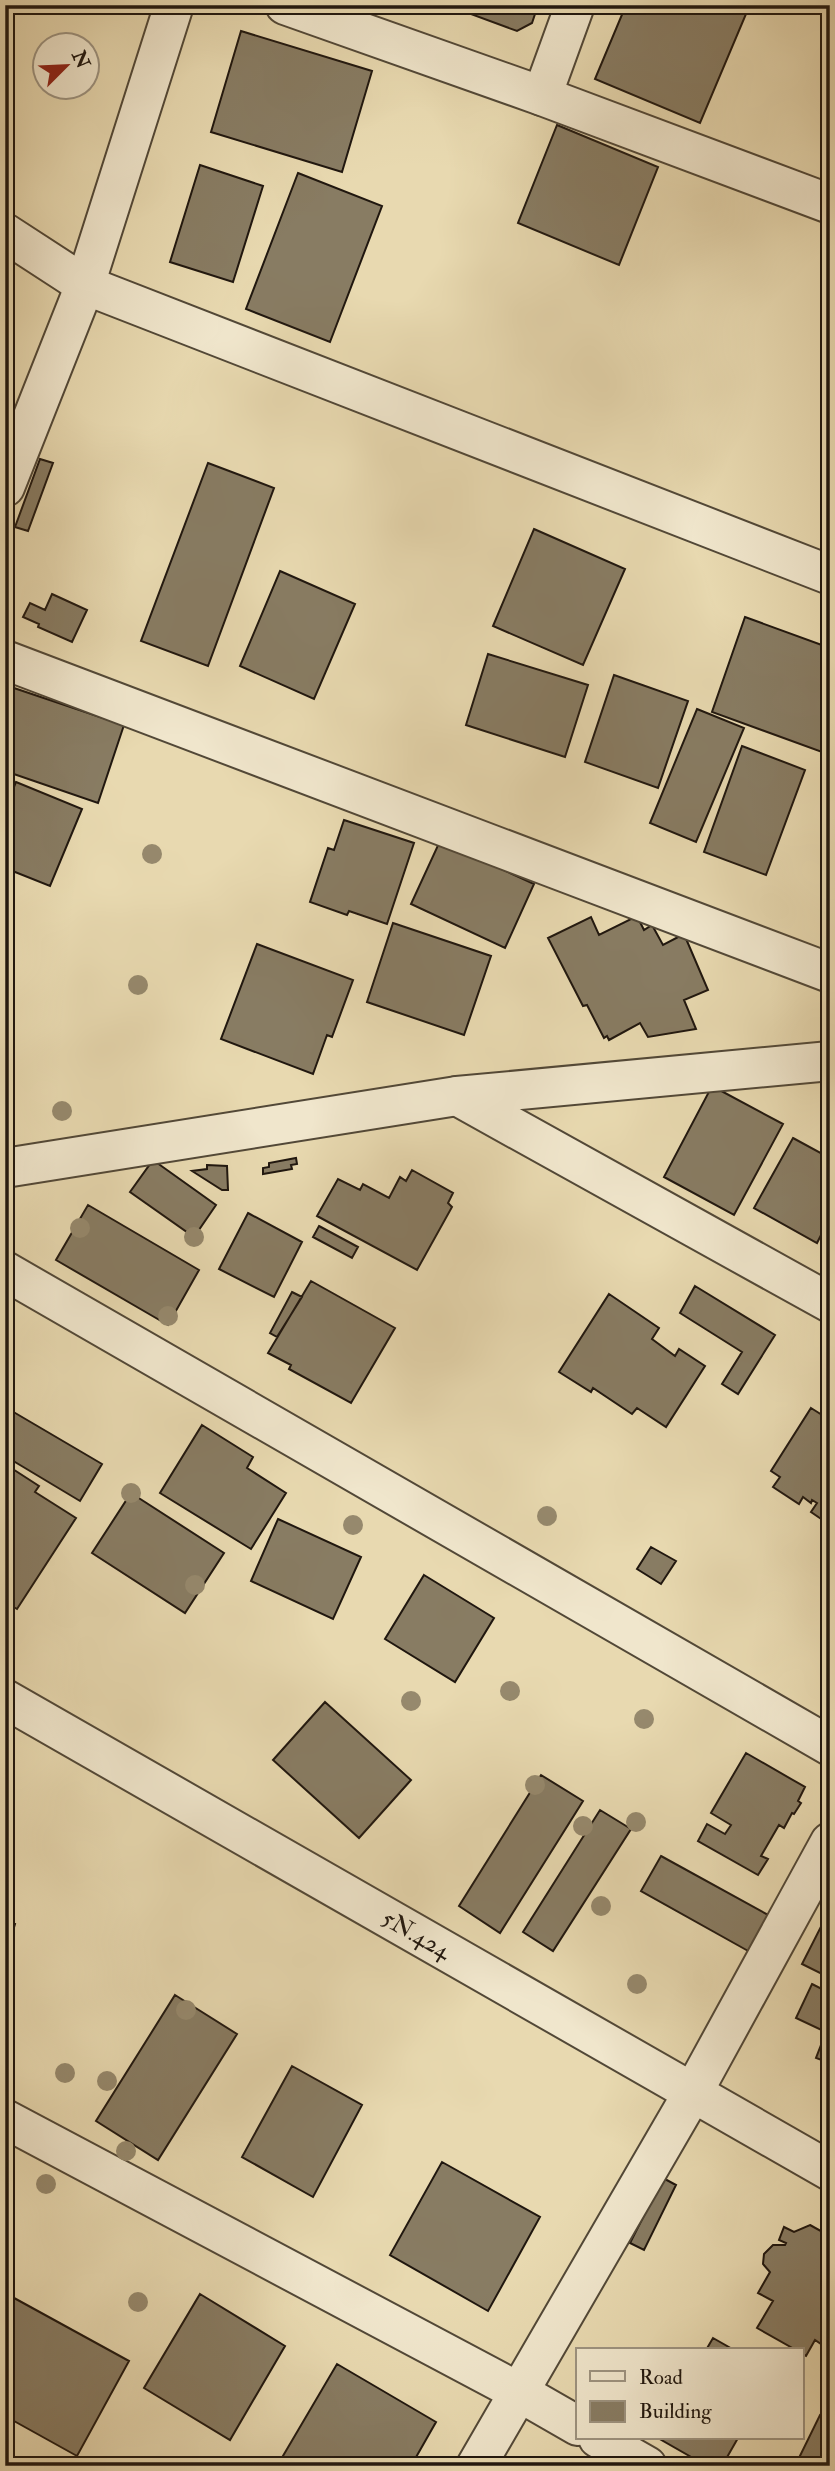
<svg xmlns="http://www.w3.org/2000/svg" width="835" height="2471" font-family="'IM FELL Double Pica',serif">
<rect width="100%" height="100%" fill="#e8d9b0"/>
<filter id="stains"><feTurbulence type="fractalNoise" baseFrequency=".00286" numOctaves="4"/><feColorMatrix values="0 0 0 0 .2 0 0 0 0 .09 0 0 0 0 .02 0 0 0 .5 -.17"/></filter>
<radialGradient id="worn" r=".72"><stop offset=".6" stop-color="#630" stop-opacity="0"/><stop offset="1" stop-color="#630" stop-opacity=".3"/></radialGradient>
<!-- building -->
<path fill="#887c63" stroke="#20170f" stroke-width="2" d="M471,5H538L532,23L517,31L468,13Z
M626,5H726L746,14L700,123L595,79Z
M241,31L372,71L342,172L211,132Z
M557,125L658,167L619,265L518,223Z
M200,165L263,186L233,282L170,262Z
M298,173L382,206L330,342L246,309Z
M40,459L53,463L28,531L15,527Z
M208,463L274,488L208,666L141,641Z
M534,529L625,569L583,665L493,626Z
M280,571L355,604L314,699L240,666Z
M52,594L87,610L72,642L38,627L39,624L23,617L30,603L45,610Z
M745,617L830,648V731L822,752L712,712Z
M488,654L588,685L565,757L466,725Z
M614,675L688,701L658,788L585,762Z
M5,685L124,725L98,803L5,771Z
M697,709L744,728L696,842L650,823Z
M742,746L805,770L766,875L704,852Z
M16,782L82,809L50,886L5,868V810Z
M344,820L414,843L387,924L349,911L347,915L310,902L328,848L334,850Z
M440,841L534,884L505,948L411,904Z
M637,916L644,930L652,925L663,945L684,934L708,990L684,1000L696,1029L648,1037L640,1023L609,1040L607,1036L604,1038L587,1005L583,1006L548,938L591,917L599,935Z
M393,923L491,956L464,1035L367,1002Z
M257,944L353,980L332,1037L327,1035L313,1074L221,1039Z
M712,1086L783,1124L734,1215L664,1177Z
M793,1138L830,1158V1237L822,1233L817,1243L754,1208Z
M296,1158L297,1164L291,1165L292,1169L263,1174V1168L269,1167V1163Z
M153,1160L216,1205L194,1237L130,1192Z
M207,1165L227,1166L228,1190H222L192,1171L207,1169Z
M412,1170L453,1193L448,1203L452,1207L417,1270L317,1216L338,1179L360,1190L363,1184L389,1198L400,1177L406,1181Z
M88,1205L199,1270L168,1325L56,1260Z
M248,1213L302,1242L274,1297L219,1269Z
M319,1226L358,1247L352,1258L313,1237Z
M311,1281L395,1328L351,1403L289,1369L291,1365L268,1353Z
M695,1286L775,1335L738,1394L722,1384L742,1352L680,1313Z
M292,1292L302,1297L277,1337L270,1333Z
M609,1294L659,1328L652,1339L675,1356L679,1349L705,1366L666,1427L637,1408L632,1414L593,1388L591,1392L559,1372Z
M5,1407L102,1464L80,1501L5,1456Z
M811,1408L830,1420V1525L811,1512L817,1503L812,1500L811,1503L803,1497L799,1504L773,1487L780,1477L771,1471Z
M202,1425L253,1457L247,1468L286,1493L251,1549L160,1493Z
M5,1464L39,1486L35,1492L76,1518L17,1609L5,1602Z
M131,1493L224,1553L185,1613L92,1553Z
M278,1519L361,1557L333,1619L251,1581Z
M651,1547L676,1561L661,1584L637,1569Z
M424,1575L494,1618L455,1682L385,1639Z
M325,1702L411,1780L359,1838L273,1760Z
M746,1753L805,1787L798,1801L801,1803L794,1814L792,1813L784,1828L779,1825L761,1856L768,1859L758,1875L698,1841L707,1824L725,1834L731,1825L711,1813Z
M541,1775L583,1801L500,1933L459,1906Z
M600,1810L631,1829L553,1951L523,1932Z
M661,1856L770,1916L750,1952L641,1891Z
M830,1909V1978L802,1964Z
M5,1921L15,1924L5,1959Z
M812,1984L830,1993V2034L796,2018Z
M175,1995L237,2034L158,2160L96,2121Z
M821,2045L830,2048V2063L816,2058Z
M292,2066L362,2105L313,2197L242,2157Z
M442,2162L540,2217L488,2311L390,2255Z
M663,2178L676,2185L644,2250L630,2243Z
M810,2225L830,2236V2327L821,2344L815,2340L806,2356L802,2354V2350H796L757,2328L773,2301L758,2293L770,2272L763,2264L764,2254L773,2245H785L786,2243L779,2240L784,2227L794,2232Z
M5,2293L129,2361L77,2456L5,2416Z
M200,2294L285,2346L230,2440L144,2388Z
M713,2338L734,2350H706Z
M337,2364L436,2422L411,2466H287L280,2461Z
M820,2415L830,2420V2466H795Z
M658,2438H738L722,2466H707Z"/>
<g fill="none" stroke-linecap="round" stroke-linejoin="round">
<!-- minor casing -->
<g stroke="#524837" stroke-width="42">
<g id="minor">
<path d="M285,5L542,96L830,204"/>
<path d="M542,96L575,5"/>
<path d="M5,233L85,285L830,575"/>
<path d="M5,487L85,285L174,5"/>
<path d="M5,660L830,973"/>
<path d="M457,1096L830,1303"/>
<path d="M5,1168L457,1096L830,1061"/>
<path d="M5,1271L830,1746"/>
<path id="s1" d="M5,1699L830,2171"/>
<path d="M5,2119L517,2391L578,2426"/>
<path d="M598,2438L647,2466"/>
<path d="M476,2466L692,2094L830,1842"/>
</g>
</g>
<!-- minor -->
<use href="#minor" stroke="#f0e6cc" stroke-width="38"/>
</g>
<!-- trees -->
<g fill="#96896d">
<circle cx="152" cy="854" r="10"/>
<circle cx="138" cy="985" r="10"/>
<circle cx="62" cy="1111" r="10"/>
<circle cx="80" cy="1228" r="10"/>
<circle cx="194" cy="1237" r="10"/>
<circle cx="168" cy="1316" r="10"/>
<circle cx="131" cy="1493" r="10"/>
<circle cx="547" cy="1516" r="10"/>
<circle cx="353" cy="1525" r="10"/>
<circle cx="195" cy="1585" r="10"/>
<circle cx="510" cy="1691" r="10"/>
<circle cx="411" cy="1701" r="10"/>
<circle cx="644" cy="1719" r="10"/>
<circle cx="535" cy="1785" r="10"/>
<circle cx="636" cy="1822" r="10"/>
<circle cx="583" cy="1826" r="10"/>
<circle cx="601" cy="1906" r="10"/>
<circle cx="637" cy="1984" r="10"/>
<circle cx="186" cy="2010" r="10"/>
<circle cx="65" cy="2073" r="10"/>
<circle cx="107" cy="2081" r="10"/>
<circle cx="126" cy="2151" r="10"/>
<circle cx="46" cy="2184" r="10"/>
<circle cx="138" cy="2302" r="10"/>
</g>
<g text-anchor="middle" stroke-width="6" stroke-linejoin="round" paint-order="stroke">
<!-- street labels -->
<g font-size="24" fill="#20170f" stroke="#f0e6cc">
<text dy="8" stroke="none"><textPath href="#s1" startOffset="474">5N.424</textPath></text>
</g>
</g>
<!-- margin -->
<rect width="835" height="2471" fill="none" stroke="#e8d9b0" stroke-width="28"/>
<rect x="7" y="7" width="821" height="2457" fill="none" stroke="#20170f" stroke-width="3.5"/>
<rect x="14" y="14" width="807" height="2443" fill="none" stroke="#20170f" stroke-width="2"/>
<!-- legend -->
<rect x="576" y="2348" width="228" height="91" fill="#f0e6cc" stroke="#9d9380" stroke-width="2"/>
<rect x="590" y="2371" width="35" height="10" fill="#f0e6cc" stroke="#9d9380" stroke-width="2"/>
<text x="639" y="2384" font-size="21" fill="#20170f">Road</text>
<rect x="590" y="2401" width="35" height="21" fill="#887c63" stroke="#9d9380" stroke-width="2"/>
<text x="639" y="2418" font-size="21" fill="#20170f">Building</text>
<!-- north arrow -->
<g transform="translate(66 66) rotate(66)"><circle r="33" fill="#f0e6cc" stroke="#9d9380" stroke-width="2"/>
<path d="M0-5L12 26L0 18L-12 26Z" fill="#8f2418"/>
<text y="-10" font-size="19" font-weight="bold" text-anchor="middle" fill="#20170f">N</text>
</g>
<rect width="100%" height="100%" filter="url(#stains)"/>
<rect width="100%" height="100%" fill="url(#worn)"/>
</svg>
